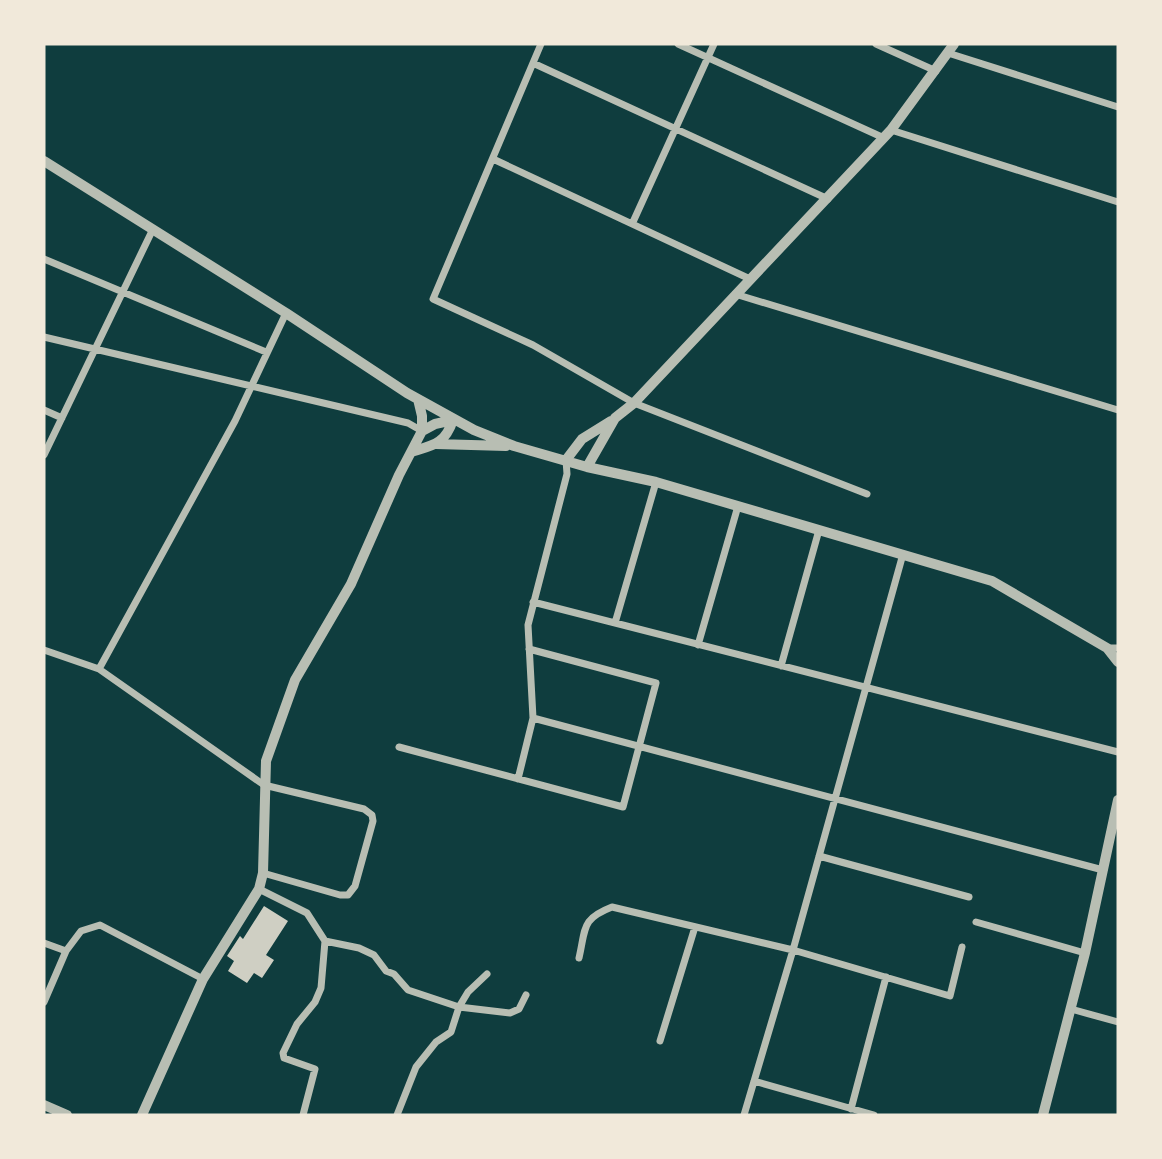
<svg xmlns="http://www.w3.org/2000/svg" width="1162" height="1159" font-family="Quicksand,sans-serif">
<rect width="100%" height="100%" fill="#0f3d3e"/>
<!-- building -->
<path fill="#cfcfc3" d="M264,906L288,921L266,955L274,960L262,978L254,973L247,983L228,971L234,961L227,956L240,936L243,939Z"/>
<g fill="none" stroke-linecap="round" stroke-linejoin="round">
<!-- minor -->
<path stroke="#b8beb3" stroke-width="7" d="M541,44L433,299L533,345L634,403L867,494
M678,44L884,138
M876,44L936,71
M948,53L1118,107
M535,64L828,199
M891,130L1118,202
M493,159L750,279
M633,222L714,44
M44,259L266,352
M735,294L1118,410
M44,337L408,423L422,431
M44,410L62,418
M44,455L153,229
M533,602L1118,752
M615,623L656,482
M698,645L738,506
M1107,648H1118
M44,650L99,669L264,785L364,809L372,815L373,821L355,886L348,895H340L263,873
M781,666L819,530
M99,669L235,421L286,313
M533,718L1103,870
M399,747L623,807L656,683L529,649
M518,779L533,718L528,625L567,474L566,460
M819,856L969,897
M259,889L307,913L325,941L321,988L315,1002L297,1024L283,1053L284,1058L315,1069L303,1115
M976,922L1085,953
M325,941L359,948L374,955L386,971L394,974L408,990L459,1007L510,1013L519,1009L526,995
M44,943L66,951
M579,958C586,928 581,919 612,907L793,950L950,996L962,947
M44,1002L66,951L81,931L100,925L203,979
M1071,1009L1118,1022
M660,1041L695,927
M754,1081L874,1115
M851,1109L886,977
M397,1115L416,1067L436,1042L451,1032L459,1007L468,992L487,974
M744,1115L793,950L903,554"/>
<!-- tertiary -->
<path stroke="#b8beb3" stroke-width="10" d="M44,161L286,313L407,393L474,430L514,446L587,467L656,482L992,581L1107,648L1118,662
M418,399L422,416V431
M436,444L506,446
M411,452C434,445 445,444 453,420
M566,460L582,439L611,421
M587,467L615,418L634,403L891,130L954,44
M44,1105L67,1115
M142,1115L203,979L259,889L263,873L266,761L295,680L351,584L399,475L422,431L435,424L453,420
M1043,1115L1085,953L1118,800"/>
</g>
<!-- border -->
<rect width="1162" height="1159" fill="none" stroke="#f1e9da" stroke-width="91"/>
</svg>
